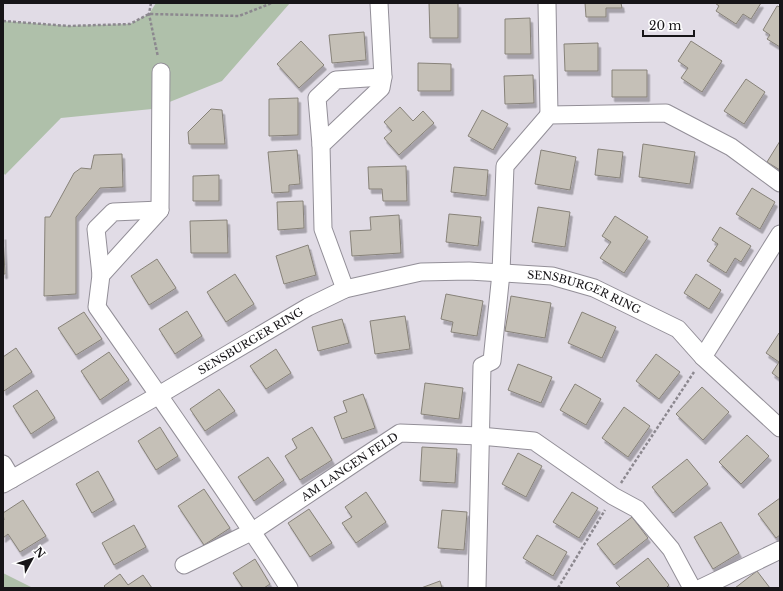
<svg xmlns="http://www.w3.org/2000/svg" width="783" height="591" font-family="'Libre Baskerville',serif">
<defs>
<filter id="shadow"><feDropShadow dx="2.5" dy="4.5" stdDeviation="0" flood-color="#0004"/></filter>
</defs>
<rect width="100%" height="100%" fill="#e1dce6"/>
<!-- green -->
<path fill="#afc0aa" d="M156,3H290L222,81L152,109L61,118L5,175L3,172V21L69,26L130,24L149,14Z
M3,573L33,588H3Z"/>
<!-- building -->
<path fill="#c5c0b7" stroke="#878279" filter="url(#shadow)" d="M429,3H458V38H430Z
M585,3H621L622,8H606V17H586Z
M715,3H761L751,19L743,14L736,24L716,11L719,6Z
M777,6L780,7V47L767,39L770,35L763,30Z
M530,18L531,54H505V19Z
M364,32L366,60L332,63L329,35Z
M301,41L324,65L299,88L277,64Z
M691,41L722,61L702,92L681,78L688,68L678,61Z
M598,43V71H565L564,44Z
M418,63L451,64V91H418Z
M612,70H647V97H612Z
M533,75L534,103L505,104L504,76Z
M746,79L765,92L744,124L724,111Z
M298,98V135L269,136V99Z
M400,107L413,121L423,111L434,123L399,155L384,138L392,131L384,122Z
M211,109L222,110L225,144H189L188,132Z
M482,110L508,124L493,150L468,136Z
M780,141V170L767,162Z
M643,144L695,152L690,184L639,177Z
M598,149L623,152L620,178L595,175Z
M297,150L300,184L289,185V192L272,193L268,152Z
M541,150L576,157L570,190L535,184Z
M122,154L123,187L100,188L76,217V294L44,296L45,217H50L74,173L81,168L91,169L94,155Z
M406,166L407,201H383L382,189H369L368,167Z
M454,167L488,170L486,196L451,192Z
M219,175V201H193V176Z
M752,188L775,202L760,229L736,214Z
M303,201L304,228L278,230L277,202Z
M538,207L570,212L565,247L532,242Z
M449,214L481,217L478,246L446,242Z
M399,215L401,253L352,256L350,231L371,230L370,217Z
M615,216L648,237L624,273L600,258L611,242L602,236Z
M227,220L228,253H191L190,221Z
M720,227L751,246L741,262L735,258L726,273L707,261L718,244L712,240Z
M3,235L5,274H3Z
M308,245L316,275L284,284L276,256Z
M157,259L176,288L149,305L131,276Z
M235,274L254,304L226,322L207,292Z
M696,274L721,290L709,309L684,293Z
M446,294L483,301L477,336L451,332L453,322L441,319Z
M511,296L551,303L545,338L505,331Z
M187,311L202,336L175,354L159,329Z
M84,312L102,339L76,355L58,328Z
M582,312L616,327L602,358L568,343Z
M405,316L410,349L375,354L370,321Z
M342,319L349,343L318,351L312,327Z
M779,333L780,334V379L772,373L779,362L766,353Z
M16,348L32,372L4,391L3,389V357Z
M276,349L291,373L266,389L250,366Z
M109,352L129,380L100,400L81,371Z
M656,354L680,372L659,399L636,381Z
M518,364L552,377L541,403L508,390Z
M425,383L463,388L459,419L421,414Z
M575,384L601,399L586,425L560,410Z
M702,387L729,412L703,440L676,414Z
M219,389L235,411L205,431L190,409Z
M37,390L55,418L31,434L13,406Z
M363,394L375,428L342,439L334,417L347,412L343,401Z
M624,407L650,426L628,457L602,438Z
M160,427L178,456L156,470L138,441Z
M312,427L332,460L300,480L285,456L297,448L292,439Z
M747,435L769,456L741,484L719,462Z
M422,447L457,449L455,483L420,481Z
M518,453L542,466L526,497L502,484Z
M268,457L284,480L254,501L238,477Z
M687,459L708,484L673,513L652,487Z
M98,471L114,500L92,513L76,484Z
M204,489L230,528L204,545L178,506Z
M366,492L386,522L356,543L342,523L352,517L345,507Z
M572,492L598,508L579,538L553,522Z
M780,498V535L776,538L758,514Z
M23,500L46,536L20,552L8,534L3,538V521L4,520L3,513Z
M309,509L332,543L310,557L288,523Z
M442,510L467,512L464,550L438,548Z
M632,517L648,538L614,565L597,544Z
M721,522L739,553L713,569L694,537Z
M134,525L146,547L114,565L102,543Z
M537,535L567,552L553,576L523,558Z
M648,558L669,585L666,588H621L616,583Z
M255,559L270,584L264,588H243L233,573Z
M757,571L770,588H735Z
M120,574L128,585L143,575L152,588H106L104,586Z
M440,581L442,588H421Z"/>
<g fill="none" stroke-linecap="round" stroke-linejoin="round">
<!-- minor casing -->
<g stroke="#938f98" stroke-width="19">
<g id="minor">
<path d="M547,3L549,115"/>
<path d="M161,72L160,210L101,275L97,307C162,400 228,493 289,588"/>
<path d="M321,145L317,98L336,80L383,77"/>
<path d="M101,275L96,229L113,212L160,210"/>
<path d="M345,289L323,229L321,145L381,88L383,77L379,3"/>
<path d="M703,357L780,234"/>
<path d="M3,464L12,479"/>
<path id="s1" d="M3,484L159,395L308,307L345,289L421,272L469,271L552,276L594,288L678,329L703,357L780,428"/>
<path id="s2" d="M184,565L253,531L362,458L400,433L480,436L534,441L613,496L637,509L671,549L692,588"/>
<path d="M477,588L482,366L492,361L501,273L505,166L549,115L666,113L731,147L780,183"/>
<path d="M701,588L780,550"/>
</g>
</g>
<!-- path -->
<path stroke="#8c888f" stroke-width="2.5" stroke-dasharray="3 2" stroke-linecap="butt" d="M151,3L149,14L158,57
M3,21L69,26L130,24L149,14L239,16L272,3
M621,483L694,372
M558,588L605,510"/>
<!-- minor -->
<use href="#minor" stroke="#fff" stroke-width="17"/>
</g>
<g text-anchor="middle" stroke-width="3.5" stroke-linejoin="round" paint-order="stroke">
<!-- street labels -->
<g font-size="11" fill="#171518" stroke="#fff">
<text dy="4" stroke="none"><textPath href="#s1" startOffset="638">SENSBURGER RING</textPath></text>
<text dy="4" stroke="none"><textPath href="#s1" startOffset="286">SENSBURGER RING</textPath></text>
<text dy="4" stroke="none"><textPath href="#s2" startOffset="193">AM LANGEN FELD</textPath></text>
</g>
</g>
<!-- border -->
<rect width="783" height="591" fill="none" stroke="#171518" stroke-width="8"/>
<!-- north arrow -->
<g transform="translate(32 559) rotate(50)" stroke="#ffffff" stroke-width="3" paint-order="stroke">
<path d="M0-3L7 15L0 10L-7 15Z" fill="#171518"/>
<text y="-6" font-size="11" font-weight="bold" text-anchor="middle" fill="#171518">N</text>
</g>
<!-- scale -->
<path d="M643 30v6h51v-6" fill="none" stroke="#171518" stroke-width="2"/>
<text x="649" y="30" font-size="12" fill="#171518" stroke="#ffffff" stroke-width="3" paint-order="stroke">20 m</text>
</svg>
